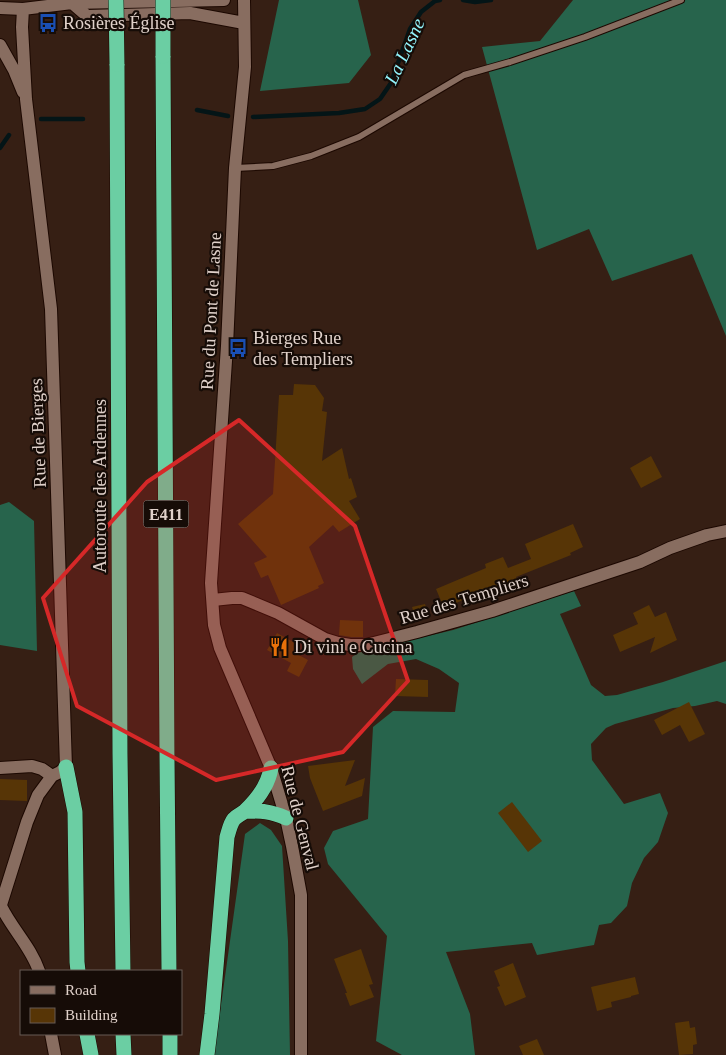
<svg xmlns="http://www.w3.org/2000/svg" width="726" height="1055" font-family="Georgia,serif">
<rect width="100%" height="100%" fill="#361f14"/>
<!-- forest -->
<path fill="#27644c" d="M279,0H358L371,55L349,83L260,91Z
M573,0H726V336L692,254L612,281L589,229L537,250L482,47L540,41Z
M9,502L34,521L37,651L0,645V505Z
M574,591L581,606L560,614L591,685L605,696L617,695L663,682L726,661V704L717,701L695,706L673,708L615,724L606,728L591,744L592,760L624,804L660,793L668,813L658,842L644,858L632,883L627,906L611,923L599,925L594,945L537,955L532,943L446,952L470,1014L475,1055H402L376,1041L387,936L328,864L324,848L333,831L368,819L373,727L393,711L455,712L459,683L439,669L416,659L388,664L362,684L353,669L352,657L357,653L453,630Z
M260,823L271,830L282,846L288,941L290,1055H214L245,834Z"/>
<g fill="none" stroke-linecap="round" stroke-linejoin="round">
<!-- stream -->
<path stroke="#041517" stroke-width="4.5" d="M463,0L475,2L491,0
M197,110L228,116
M253,117L339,113L365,109L380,99L391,83L410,29L421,12L435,1L440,0
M41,119H83
M0,148L9,135"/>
</g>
<!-- building -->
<path fill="#573506" d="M294,384L315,385L324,398L322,411L327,412L322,461L342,448L349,479L351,478L357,497L349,501L360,519L339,532L333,525L309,547L324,583L318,586L319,588L281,605L268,575L261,578L254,563L267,557L238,524L273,494L279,395H293Z
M651,456L662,477L641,488L630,468Z
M573,524L583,547L570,553L571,555L516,577L521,588L506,594L502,584L444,608L436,589L486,568L485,564L503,557L508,568L531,559L525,544Z
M425,604L429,616L416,620L412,607Z
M649,605L655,617L666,612L677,640L650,653L655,637L620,652L613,635L638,624L633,613Z
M340,620L363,621V637H351L339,635Z
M277,633L299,645V649L297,654L308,660L299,677L287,671L291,663L267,650Z
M396,679L428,680V697L395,696Z
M689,702L705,734L689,742L680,725L662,735L654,720Z
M355,760L345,786L365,778L362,796L323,811L310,778L308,766Z
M0,779L27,780V801L0,800Z
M512,802L542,841L528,852L498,813Z
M361,949L373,984L369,985L374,997L350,1006L345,993H347L334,959Z
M513,963L526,997L505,1006L497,987L500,986L494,971Z
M635,977L639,994L631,996V997L611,1002L612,1007L597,1011L591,987Z
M689,1021L690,1028L695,1027L697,1044L693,1045V1054L679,1055L675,1023Z
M537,1039L544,1055H523L519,1046Z"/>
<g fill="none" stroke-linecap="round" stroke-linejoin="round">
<!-- lane casing -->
<g stroke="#1c0801" stroke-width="8">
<path id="lane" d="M235,168L273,166L311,156L359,137L464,75L510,62L585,37L681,0"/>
</g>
<!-- street casing -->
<g stroke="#1c0801" stroke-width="14">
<path id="street" d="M213,600L232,598H242L278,613L325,639L338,643L350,645H366L417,632L492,611L640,562L670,548L707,535L726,531
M0,768L32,766L42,769L52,776
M1,906C12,929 31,947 39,971
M0,908L27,822L38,795L52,776L60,772L66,767
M51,1034L55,1055"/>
</g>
<!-- secondary casing -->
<g stroke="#1c0801" stroke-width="14">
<path id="secondary" d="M244,0L245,67L235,168L227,346L211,583L214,625L220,648L271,768L286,818L292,846L301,895V1055
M72,3L224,0
M0,8L23,9L72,3L87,16L190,13L244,23
M23,9L22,27L26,99L51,309L66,767
M0,45L14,70L23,92"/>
</g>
<!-- highway casing -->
<g stroke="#1c0801" stroke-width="16">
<path id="highway" d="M163,56L167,757L169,971
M117,64L120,754L123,971
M66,767L75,812L77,962L78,971
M245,811C262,811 270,811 286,818
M87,1034L91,1055
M123,1034L124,1055
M170,1034V1055
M207,1055L212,1014L227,837C229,831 230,824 234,819C237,816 241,814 244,812C257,800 268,786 271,768"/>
</g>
<!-- lane -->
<use href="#lane" stroke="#886d60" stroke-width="6"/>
<!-- street -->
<use href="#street" stroke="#886d60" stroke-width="12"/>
<!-- secondary -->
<use href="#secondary" stroke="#886d60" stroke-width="12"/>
<!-- highway -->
<use href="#highway" stroke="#6bcea3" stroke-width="15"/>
<!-- highway-bridge casing -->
<g stroke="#1c0801" stroke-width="16" stroke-linecap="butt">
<path id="highway-bridge" d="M116,0L117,64
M163,0V56"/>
</g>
<!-- highway-bridge -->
<use href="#highway-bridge" stroke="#6bcea3" stroke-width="15"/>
</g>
<!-- marked area -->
<path fill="#d62828" fill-opacity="0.2" stroke="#d62828" stroke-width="4" stroke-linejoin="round" d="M239,420L355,526L408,681L343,752L216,780L77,706L43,598L147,482Z"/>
<!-- icons -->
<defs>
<g id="bus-bare" transform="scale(1.5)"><path d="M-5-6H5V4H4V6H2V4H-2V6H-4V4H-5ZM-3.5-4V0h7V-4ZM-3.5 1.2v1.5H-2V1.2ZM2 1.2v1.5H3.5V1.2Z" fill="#1a4fb4" stroke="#160c07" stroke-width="2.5" paint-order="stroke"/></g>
<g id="restaurant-bare" transform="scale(1.5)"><path d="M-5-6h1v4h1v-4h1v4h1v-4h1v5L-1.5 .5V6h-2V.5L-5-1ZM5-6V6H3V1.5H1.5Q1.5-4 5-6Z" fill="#e8710a" stroke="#160c07" stroke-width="2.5" paint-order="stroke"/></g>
</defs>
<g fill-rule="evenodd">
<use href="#bus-bare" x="48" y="23"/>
<use href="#bus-bare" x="238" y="348"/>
<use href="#restaurant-bare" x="279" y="647"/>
</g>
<g text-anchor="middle" stroke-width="4.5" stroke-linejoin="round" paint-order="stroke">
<!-- shield labels -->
<rect fill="#160c07" stroke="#a39690" stroke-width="1" x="143.5" y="500.5" width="45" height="27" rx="4"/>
<g font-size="16" font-weight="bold" fill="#e0d1ca">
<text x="166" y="520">E411</text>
</g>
<!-- poi labels -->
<g font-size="18" fill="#e0d1ca" stroke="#160c07" text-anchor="start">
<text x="63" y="29">Rosières Église</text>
<text x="253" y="344">Bierges Rue<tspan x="253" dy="21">des Templiers</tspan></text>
<text x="294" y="653">Di vini e Cucina</text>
</g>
<!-- street labels -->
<g font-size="18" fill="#e0d1ca" stroke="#160c07">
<text transform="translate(211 311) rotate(-87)" y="6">Rue du Pont de Lasne</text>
<text transform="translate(38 433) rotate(-92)" y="6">Rue de Bierges</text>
<text transform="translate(100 486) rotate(-90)" y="6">Autoroute des Ardennes</text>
<text transform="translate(464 599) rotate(-17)" y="6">Rue des Templiers</text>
<text transform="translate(300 818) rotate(76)" y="6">Rue de Genval</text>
</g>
<!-- water labels -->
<g font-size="19" font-style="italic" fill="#93f5fd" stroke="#160c07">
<text transform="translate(404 51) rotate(-65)" y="7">La Lasne</text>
</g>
</g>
<!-- legend -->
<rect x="20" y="970" width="162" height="65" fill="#160c07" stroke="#675b55"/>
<rect x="30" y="986" width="25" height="8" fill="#886d60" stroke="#675b55"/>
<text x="65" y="995" font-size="15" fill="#e0d1ca">Road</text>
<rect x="30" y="1008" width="25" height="15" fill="#573506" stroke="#675b55"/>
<text x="65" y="1020" font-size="15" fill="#e0d1ca">Building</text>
</svg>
